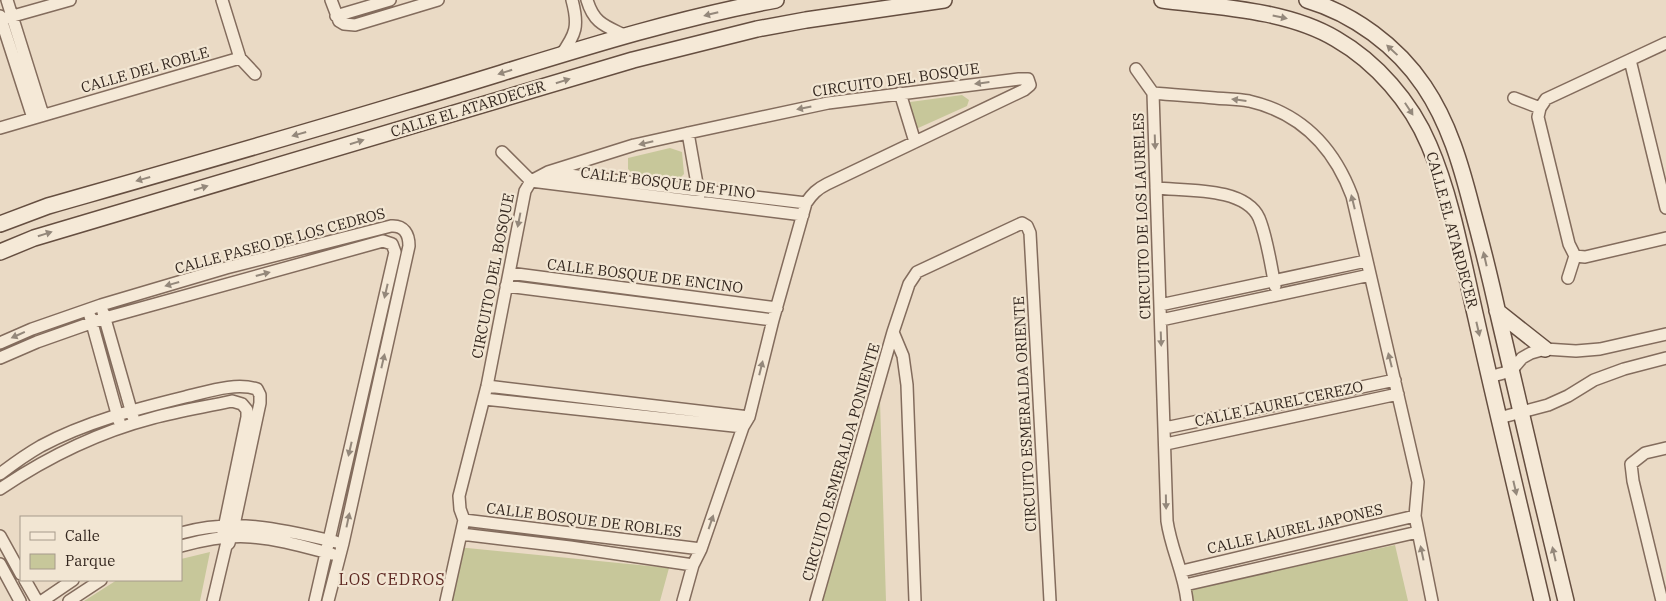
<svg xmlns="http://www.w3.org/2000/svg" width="1666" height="601" font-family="'IBM Plex Serif',serif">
<rect width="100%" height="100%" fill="#eadac5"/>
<!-- green -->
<path fill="#c7c79a" d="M962,95L969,100L967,106L916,129L910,102Z
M670,148L682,152L684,174L680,178L634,175L628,169V158Z
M879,367L886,601H813Z
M1395,545L1408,601H1185L1184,590Z
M457,547L669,568L660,601H447Z
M210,552L200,601H84L117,580H181V559Z"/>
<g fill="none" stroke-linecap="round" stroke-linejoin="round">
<!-- street casing -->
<g stroke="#836c5d" stroke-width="14">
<path id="street" d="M7,0L43,115
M222,0L240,58L255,74
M331,0L339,21L344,24L355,25L438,0
M587,0C594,24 606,26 626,36
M0,16L33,118
M336,16L390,0
M6,18L70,0
M1666,43L1546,99L1540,108L1538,117L1569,244L1575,256L1585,257L1666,238
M561,55C576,34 579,26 572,0
M1630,60L1666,208
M1136,69L1153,93
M900,93L915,142
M1153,93C1174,95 1194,96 1215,98C1226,99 1238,99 1249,101C1301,113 1334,148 1352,196L1418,482L1415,516L1432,601
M1153,93L1167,521C1171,549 1184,573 1187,601
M1514,98L1540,108
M0,128L240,58
M688,133L699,195
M502,152L531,181L803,215
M552,173L806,203
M1156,188C1187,191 1245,187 1259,218C1267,237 1271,266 1275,286
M509,273L777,308
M1568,278L1575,256
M506,286L773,320
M1160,305L1366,261
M103,312L133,417
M90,316L119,421
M1161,320L1370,275
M893,332L903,356L907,385L915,601
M0,343L32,329L101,305L226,268L391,226C404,225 409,234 409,246L343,543L328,601
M0,358L37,342L105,318L383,241L392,244L395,252L315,601
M1489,377L1511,371L1522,358L1531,353L1545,349L1576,351L1600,349L1666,334
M487,386L749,417
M484,399L743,427
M1499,418L1548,405L1568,396L1594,380L1624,369L1666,358
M1165,428L1395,380
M1166,444L1398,394
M0,474C13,464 27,454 41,446C86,422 136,409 185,397C207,392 235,382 257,389
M0,489C46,458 99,432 153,418C179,411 205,407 232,401L242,404
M464,520L701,549
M181,533C237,518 281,529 336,542
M223,533L247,417V410L242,404
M461,534L570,547L693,565
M0,536L21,574
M181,546C203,540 228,535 251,537C279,539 305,547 332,554
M0,564L20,601
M1182,571L1415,516
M25,580L37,601
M1185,585L1418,532
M42,601L73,580
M69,601L101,580
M213,601L226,546L229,543L234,525L260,403V395L257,389
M446,601L464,520L460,509L459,496L487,386L525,191L531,181L548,172L634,145L688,133L828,103L1019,79H1028L1030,85L1024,90L827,184C817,189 812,194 806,203L773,320L749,417L743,427L701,549L693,565L683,601
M816,601L893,332L909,284L917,272L1022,223L1027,226L1030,233L1050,601
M1662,601L1633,481L1631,464L1645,453L1666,448"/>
</g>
<!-- secondary casing -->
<g stroke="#654e40" stroke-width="18">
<path id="secondary" d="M1162,0C1218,7 1288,10 1336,39C1376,62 1411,102 1429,145C1452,198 1463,262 1476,318C1497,412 1520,507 1542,601
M1307,0C1354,14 1397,46 1424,86C1449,123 1461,165 1472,208C1482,245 1491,281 1499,318C1521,412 1543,507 1566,601
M0,224L48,206C167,172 287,138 406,102C529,66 650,23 776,0
M0,252L34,238L633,60L757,29L806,20L944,0
M1497,311L1545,349"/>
</g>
<!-- street -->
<use href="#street" stroke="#f5e9d7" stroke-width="11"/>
<!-- secondary -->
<use href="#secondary" stroke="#f5e9d7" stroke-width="15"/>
</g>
<!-- one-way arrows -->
<defs><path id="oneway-solid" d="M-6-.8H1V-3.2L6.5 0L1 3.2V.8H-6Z" transform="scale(1.25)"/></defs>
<g fill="#94887b">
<use href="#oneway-solid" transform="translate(711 14) rotate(166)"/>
<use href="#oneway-solid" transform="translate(1280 17) rotate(12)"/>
<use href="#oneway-solid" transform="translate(1392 50) rotate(-137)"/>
<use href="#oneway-solid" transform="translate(505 72) rotate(163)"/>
<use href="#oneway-solid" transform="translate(563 81) rotate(-17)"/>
<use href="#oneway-solid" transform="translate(982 83) rotate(173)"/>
<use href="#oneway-solid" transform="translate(1239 100) rotate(-173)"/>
<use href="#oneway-solid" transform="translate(804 108) rotate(169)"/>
<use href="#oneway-solid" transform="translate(1409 109) rotate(57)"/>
<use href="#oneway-solid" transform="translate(299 134) rotate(164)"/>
<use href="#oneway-solid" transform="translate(357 142) rotate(-17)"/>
<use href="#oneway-solid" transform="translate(1155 142) rotate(88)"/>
<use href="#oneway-solid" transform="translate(646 143) rotate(167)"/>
<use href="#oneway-solid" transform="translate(143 179) rotate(164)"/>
<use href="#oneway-solid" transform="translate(201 188) rotate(-17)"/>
<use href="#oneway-solid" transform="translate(1353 202) rotate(-104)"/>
<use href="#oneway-solid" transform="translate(519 220) rotate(101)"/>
<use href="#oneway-solid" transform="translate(45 234) rotate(-17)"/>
<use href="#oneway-solid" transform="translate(1485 259) rotate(-103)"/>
<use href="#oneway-solid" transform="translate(263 274) rotate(-15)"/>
<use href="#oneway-solid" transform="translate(172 284) rotate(164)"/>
<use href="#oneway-solid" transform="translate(386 291) rotate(103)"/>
<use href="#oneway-solid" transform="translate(1478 329) rotate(77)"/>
<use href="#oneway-solid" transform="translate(18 335) rotate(156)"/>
<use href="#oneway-solid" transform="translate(1161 339) rotate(88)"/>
<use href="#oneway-solid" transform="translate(1390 360) rotate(-104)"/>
<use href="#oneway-solid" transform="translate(383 361) rotate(-77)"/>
<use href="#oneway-solid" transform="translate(761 368) rotate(-76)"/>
<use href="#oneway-solid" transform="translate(350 449) rotate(103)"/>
<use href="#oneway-solid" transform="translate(1515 488) rotate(77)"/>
<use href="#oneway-solid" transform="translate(1166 502) rotate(89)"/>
<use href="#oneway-solid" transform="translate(348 520) rotate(-78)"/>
<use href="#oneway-solid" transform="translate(711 522) rotate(-71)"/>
<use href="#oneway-solid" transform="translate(1422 553) rotate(-102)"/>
<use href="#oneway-solid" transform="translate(1554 554) rotate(-103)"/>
</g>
<g text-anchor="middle" stroke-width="4.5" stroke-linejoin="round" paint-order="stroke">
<!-- street labels -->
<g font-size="15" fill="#34271f" stroke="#f2e6d3">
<text transform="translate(145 70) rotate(-16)" y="5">CALLE DEL ROBLE</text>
<text transform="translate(896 80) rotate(-8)" y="5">CIRCUITO DEL BOSQUE</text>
<text transform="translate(468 109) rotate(-17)" y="5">CALLE EL ATARDECER</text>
<text transform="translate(668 183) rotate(7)" y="5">CALLE BOSQUE DE PINO</text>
<text transform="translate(1142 216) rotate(-92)" y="5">CIRCUITO DE LOS LAURELES</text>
<text transform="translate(1452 230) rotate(75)" y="5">CALLE EL ATARDECER</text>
<text transform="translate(280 241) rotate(-15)" y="5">CALLE PASEO DE LOS CEDROS</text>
<text transform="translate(493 276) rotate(-79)" y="5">CIRCUITO DEL BOSQUE</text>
<text transform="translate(645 276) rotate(7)" y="5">CALLE BOSQUE DE ENCINO</text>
<text transform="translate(1279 404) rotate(-12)" y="5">CALLE LAUREL CEREZO</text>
<text transform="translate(1025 414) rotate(-93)" y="5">CIRCUITO ESMERALDA ORIENTE</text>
<text transform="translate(841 462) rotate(-74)" y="5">CIRCUITO ESMERALDA PONIENTE</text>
<text transform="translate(584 520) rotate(7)" y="5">CALLE BOSQUE DE ROBLES</text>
<text transform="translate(1295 529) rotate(-13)" y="5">CALLE LAUREL JAPONES</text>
</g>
<!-- neighbourhood labels -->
<g font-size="16" letter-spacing="1" fill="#5d2822" stroke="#f2e6d3">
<text x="392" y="585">LOS CEDROS</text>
</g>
</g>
<!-- legend -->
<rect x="20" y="516" width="162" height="65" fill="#f2e6d3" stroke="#a69a8b"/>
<rect x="30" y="532" width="25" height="8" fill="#f5e9d7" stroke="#a69a8b"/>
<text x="65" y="541" font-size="15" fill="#34271f">Calle</text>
<rect x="30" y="554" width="25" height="15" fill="#c7c79a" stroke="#a69a8b"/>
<text x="65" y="566" font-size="15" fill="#34271f">Parque</text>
</svg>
